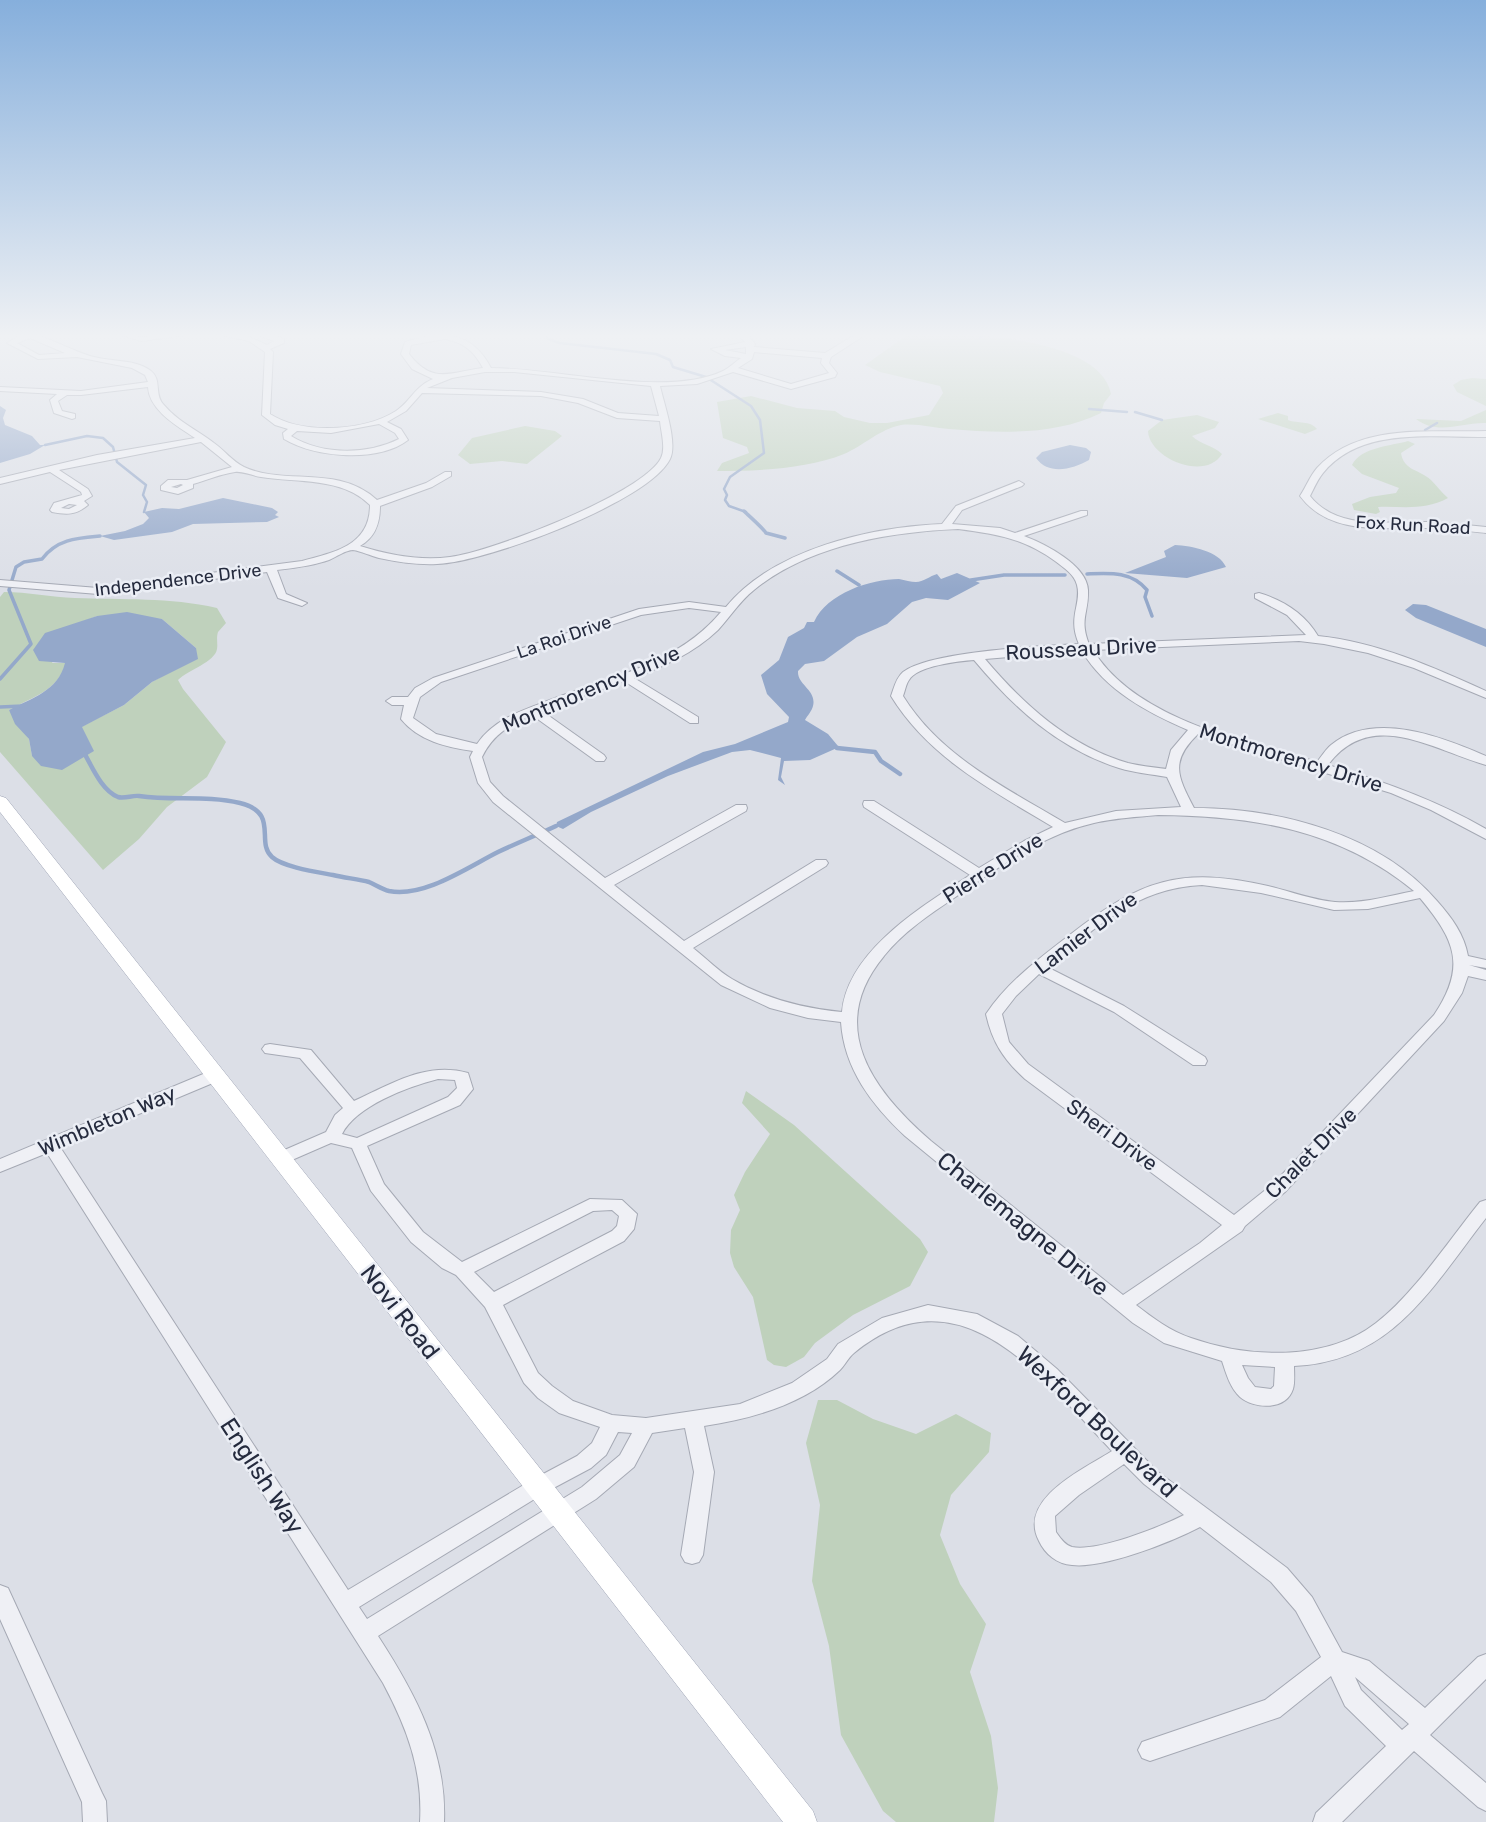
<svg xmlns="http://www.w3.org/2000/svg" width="1486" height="1822" font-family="Rubik,sans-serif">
<rect width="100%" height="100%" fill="#dcdfe7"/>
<!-- green -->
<path fill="#bfd1bc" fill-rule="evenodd" d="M910,333C958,333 1100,335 1111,394L1104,403L1101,413C1054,436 1000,433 949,429C935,428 916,423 901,425C880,429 863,446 844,454C807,469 757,471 717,471L722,463L749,453L747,447L723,438L717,402L751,396L797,408L835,411L844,417L870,423H887L929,415L943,393L940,386L880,372L865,365Z
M1472,378L1486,379V406L1457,392L1453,385L1461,380Z
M1486,410V423C1462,422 1438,436 1416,419L1461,421Z
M1278,413L1288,416V420C1298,424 1310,420 1317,429L1305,434L1258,419Z
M1197,415L1219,422L1215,428L1192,436C1201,445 1213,445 1222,454C1205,482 1149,458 1148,431L1162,420Z
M525,426L555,431L562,436L527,464L502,461L470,464L458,455L472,438Z
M1408,441L1415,444L1401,453C1404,471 1419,469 1431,480C1437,486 1441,492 1448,498C1424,511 1403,506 1378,507L1380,512L1376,514L1354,510L1352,504L1370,497L1396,493L1399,488L1362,474L1352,465C1361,447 1391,446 1408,441Z
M4,592C28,592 51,597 75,598C123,600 169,597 217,608L226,623L218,632C216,639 218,643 217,649C215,662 188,670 178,680L183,689L226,742L207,777L167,807L139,839L103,870L0,752V597ZM97,616L162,619L196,648L173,670L152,682L124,705L81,727L84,736L32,756L29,739L9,710C32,697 58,691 66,663H52L74,625Z
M746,1091L794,1125L920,1239L928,1252L910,1286L853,1315L815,1343L804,1357L786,1367L774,1365L767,1360L753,1297L734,1267L730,1253L731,1230L740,1210L734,1195L745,1172L770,1134L742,1103Z
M818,1400H837L873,1419L916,1434L956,1414L991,1433L989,1452L951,1495L940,1535L960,1584L986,1624L970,1672L991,1736L998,1788L994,1822H896L883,1811L841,1735L829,1646L812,1581L820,1505L806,1443Z"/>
<!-- water -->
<path fill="#94a8ca" d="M0,406L6,410L3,418L5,425L32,436L40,445H45L30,454L0,463Z
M1070,445L1086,448L1091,452L1089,460C1073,469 1049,476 1036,458L1042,452Z
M223,498L272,508L278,512L275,515L279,517L267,522L193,524L172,532L114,540L100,536L125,531L143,524L149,518L144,512L162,508L179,509Z
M1175,545C1192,546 1219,551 1226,567L1187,578L1125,573L1166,557L1164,551Z
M957,573L980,583L948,600L926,598L912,602L887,624L857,637L824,661L805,664L798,671C797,685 817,690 813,706C812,711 807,716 805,720L828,734L838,746L837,748L810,760L784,761L781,777L785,785L778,780L781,758L750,750L732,752L668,776L591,812L563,829L556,826L557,822L703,752L735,744L788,722L789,717L767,694L761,675L779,660L788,637L804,628L807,622H814C827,593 871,579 899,579C905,580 911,582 916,582C923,582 930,576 937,574L941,579Z
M1413,604L1426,605L1486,629V647L1416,618L1405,610Z
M127,612L162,619L196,648L198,659L152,682L124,705L82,727L94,751L62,770L41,766L32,756L29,739L15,724L9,710C32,698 58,691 65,663L39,661L33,650L45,633L97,616Z"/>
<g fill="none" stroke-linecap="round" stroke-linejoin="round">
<!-- stream-far2 -->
<path stroke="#94a8ca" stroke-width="2.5" d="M545,333L548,339L560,343L656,354L670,360L673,367L706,377L751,406L760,420L764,453L730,477L724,489L727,495L725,500L729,506L746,512
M980,338L984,333
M1089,409L1127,412
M1135,412L1162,420
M1425,430L1437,423
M45,445L87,436L103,438L113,447L117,462L146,485L143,495L147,502L144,512"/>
<!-- stream-far1 -->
<path stroke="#94a8ca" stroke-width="3.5" d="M744,511C749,516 763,528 766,533L785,538
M837,571L859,585
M1087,574C1110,573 1131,571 1147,590L1145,597L1152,616
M971,580L1004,575H1065
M0,679L31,644L9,590L16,567L24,562L42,559C57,539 77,538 100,536
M0,707L23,706"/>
<!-- stream -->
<path stroke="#94a8ca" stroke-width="4.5" d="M837,748L875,752L881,761L900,774
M83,751C92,766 101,790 118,797C124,799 133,795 139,796C173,801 206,795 240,803C280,813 255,842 272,857C283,867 317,872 333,875C345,878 358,879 369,882C376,885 382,889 389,891C424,898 468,867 498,852C517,843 537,835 556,826"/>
<!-- minor casing -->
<g stroke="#a5a9b4" stroke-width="2">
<path id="minor" d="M23,333C43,333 73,352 94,357C112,362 136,359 151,371C162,380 154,393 163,404C177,421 197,430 214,443C224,450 232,461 244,467C285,486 338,464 377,500L426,483L445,472H451V476L432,487L380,506C380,522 376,537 360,546C389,555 420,561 450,557C490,552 643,494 661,458C666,448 661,432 660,421L617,418L578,403L541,396L422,393L406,411L387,422L401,429L408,440C378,463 315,458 284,439L283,433L288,429L275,425L262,415L265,352L249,341L212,333L245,335L267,345L274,341L253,333H266L284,339V343L270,349L273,352L270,414C302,435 365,431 396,411C411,401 414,387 433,379L412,369L401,354L405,342C442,331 471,330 491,368C556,368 666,398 723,371C729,368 735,362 741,358L725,356L711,349L745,342L737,333H746L755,344L754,347L825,353L858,333H868L831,357L829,363L837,373L835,377L791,389L733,372L697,384L660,386C664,404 678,443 670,459C649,502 484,563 437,564C417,565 398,562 379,558C371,556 361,551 353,550C346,550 336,557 329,560C312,566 294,568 277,570L286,594L307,603L302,606L278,598L267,572L98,594L0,586V580L98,588L302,561C336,552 370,545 370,505C342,477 298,483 261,477C253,476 243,471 235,472C221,474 207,480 193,484V488L178,494L161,490V486L168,480H187L232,467L201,442L59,470L88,489L92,496L84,501L88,505C76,515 67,515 52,512L50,510L54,503L82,495L81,492L50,472L0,484V478L97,455L195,438C177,426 149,410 148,387L81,395H67L58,401L62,411L75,414V418L72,419L54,413L50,400L57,394L0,391V387L81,391L148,382L145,375L132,368L77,357L38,359L7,343ZM30,338L65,353L39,355L17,343ZM445,339C463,342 474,351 483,368C450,372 433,385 409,354L411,345ZM746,347V354L725,350ZM754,352L822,358L821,363L829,373L791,384L738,368L752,359ZM485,372H514L651,386L659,416L618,413L583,399L541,392L427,388L452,378ZM379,424L395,433L399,439C367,455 322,455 291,436L297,431L331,433ZM181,484L183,485L177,488L171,487ZM69,504L77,505L69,509L61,508Z
M116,333L141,337L201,333L141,341Z
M1486,431V437C1433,438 1361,426 1323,473C1318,479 1314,488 1310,496C1338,531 1387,521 1427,522C1446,523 1466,525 1486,527V533C1466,531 1446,528 1426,528C1382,527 1330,536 1300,496C1306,487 1310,476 1317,468C1359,422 1430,433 1486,431Z
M1019,481L1024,484L1022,486L962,510L952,524L1000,528L1015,533L1081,511H1087V515L1024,536C1045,544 1087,565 1088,590C1089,613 1079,619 1089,644L1306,635L1287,615L1255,598V594L1259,593C1283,600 1305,614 1318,636C1377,642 1433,667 1486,691V698L1414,668L1368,653L1324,644L1299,641L1093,650C1135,719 1245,742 1317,762C1321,757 1326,749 1331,745C1374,710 1442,737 1486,756V765C1433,750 1371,707 1328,765C1383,781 1436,800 1486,829V839L1431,810L1391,793L1198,734C1170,761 1177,776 1194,808C1279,808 1380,834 1437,901C1452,918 1464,934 1468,956L1486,960V968L1469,965L1486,970V980L1468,976L1462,993L1444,1021L1285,1192L1245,1226L1242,1231L1136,1305C1153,1318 1170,1331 1191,1338C1247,1358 1326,1362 1376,1323C1413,1295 1450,1239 1480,1202L1486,1200V1218C1432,1287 1392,1362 1294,1366C1294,1373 1295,1382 1293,1389C1286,1411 1254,1409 1240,1397C1230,1388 1226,1373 1222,1361L1164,1343L1133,1323L905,1136C872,1105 844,1069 841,1022L808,1018L770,1008L721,985L493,802L478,783L470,757L473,751C446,747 419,741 401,719L404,705H392L386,701L392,697H408L415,688L433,678L639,609L689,602L726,607C773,549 871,527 942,524L956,506ZM958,529C996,534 1023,538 1055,561C1064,568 1074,574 1077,585C1082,604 1067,617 1079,644C1042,646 930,651 903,672C896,678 894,688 891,696C929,758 993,791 1053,827L1024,841L979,868L874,801H864L863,804L864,807L970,875C923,906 848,950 842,1012C803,1008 766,999 732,979C718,971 706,958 693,948L826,866L828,863L826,860H816L684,941L614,885L746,811L747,808L746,805H736L605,878L503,796L490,782L482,757C493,734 510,725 532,715L596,761H604L606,758L604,755L542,711L624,681L690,723H698V717L634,678C664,666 694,653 718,630C730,617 740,601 754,590C809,545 889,532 958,529ZM689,608L721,612C678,664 610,677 550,700C523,710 494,719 477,744L436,734L413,718L420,697L441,682L641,615ZM1082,651C1105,690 1148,713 1188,730L1171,750L1166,769C1153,767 1140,766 1128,763C1069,746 1024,705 985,659ZM974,660C1014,708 1059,749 1119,768C1135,773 1151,774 1167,777L1181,807L1116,811L1065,823C1006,788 940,756 903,696C905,691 906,684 909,680C917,666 959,661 974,660ZM1158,815C1253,816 1338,829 1414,891C1388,896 1362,904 1335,902C1312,900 1290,891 1268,886C1180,866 1141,880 1071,934C1040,958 1008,981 986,1014C992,1042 1004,1060 1025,1079L1222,1225L1200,1243L1123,1295L931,1141C873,1091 825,1027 884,956C903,932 929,915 954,898C998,868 1041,835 1094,823C1115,818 1137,817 1158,815ZM1202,885L1261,893L1334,910L1368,909L1420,898C1455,940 1467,966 1434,1015L1273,1184L1234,1215L1028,1064L1009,1042L1002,1014L1016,996L1039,974L1114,1012L1193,1065H1205L1207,1061L1205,1057L1124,1006L1047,967C1098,927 1135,888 1202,885ZM1242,1365L1275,1367L1274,1386L1271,1389L1255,1387L1248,1378Z
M270,1044L311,1050L354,1101C391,1084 427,1061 468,1073L473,1089L460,1105L367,1146L384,1184L423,1232L462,1262L590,1199L622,1200L637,1214L634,1229L624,1241L503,1305L538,1373L552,1386L573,1401L612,1415L646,1418L740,1404L792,1383L827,1359L838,1344L882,1318L928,1305L977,1314L1018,1336L1057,1369L1158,1472L1287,1568L1312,1597L1342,1652L1369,1661L1425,1708L1478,1657L1486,1654V1679L1430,1735L1486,1783V1811L1478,1807L1414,1751L1342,1822H1313L1316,1813L1386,1746L1345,1706L1331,1676L1280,1717L1150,1761L1142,1758L1138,1750L1142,1742L1265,1700L1321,1657L1296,1611L1271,1582L1200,1527C1171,1542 1104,1569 1072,1565C1057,1564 1045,1554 1039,1541C1017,1499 1084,1469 1112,1451C1042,1378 960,1266 854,1353C848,1358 845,1365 840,1370C805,1404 751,1419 704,1426L714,1472L703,1555L699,1562L692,1564L685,1562L681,1555L694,1472L685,1428L652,1433L634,1467L596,1499L378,1636C415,1693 447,1752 444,1822H420C423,1770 407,1728 383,1683L47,1153L0,1172V1159L208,1072H220L222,1076L220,1080L60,1147L348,1590L532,1480L577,1456L592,1443L600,1427L559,1413L538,1398L524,1383L485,1307L456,1275L442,1268L411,1242L371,1191L352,1148L331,1143L285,1163H273L271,1159L273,1155L326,1132L335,1115L343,1108L300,1058L265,1053L262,1049L265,1045ZM438,1079L455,1080L457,1088L448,1097L357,1138L342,1134C356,1106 407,1087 438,1079ZM612,1210L619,1216L617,1226L612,1231L494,1292L474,1272L593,1211ZM618,1432L632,1433L620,1455L582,1487L367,1619L359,1607L546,1492L591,1468L606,1455ZM1124,1464L1144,1484L1184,1515C1160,1527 1098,1552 1072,1547C1065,1545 1060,1538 1056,1532L1055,1516L1079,1495ZM1355,1677L1409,1724L1402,1730L1361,1690Z
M0,1585L8,1588L102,1793L106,1801L107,1822H83L82,1802L0,1619Z"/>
</g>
<!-- major casing -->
<g stroke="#9ba1b3" stroke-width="1">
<path id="major" d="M0,796L6,798L813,1811L817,1822H783L0,812Z"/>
</g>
<!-- minor -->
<use href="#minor" fill="#eff0f5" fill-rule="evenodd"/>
<!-- major -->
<use href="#major" fill="#fff" fill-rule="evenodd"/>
</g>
<!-- sky -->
<linearGradient id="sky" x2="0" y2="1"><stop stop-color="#86afdc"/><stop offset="0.57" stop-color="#eff1f4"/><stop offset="1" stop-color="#eff1f4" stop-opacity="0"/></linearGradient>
<rect width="1486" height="589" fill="url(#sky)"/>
<g text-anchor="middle" stroke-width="5" stroke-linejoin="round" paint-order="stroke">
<!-- far-street labels -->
<g font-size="18" fill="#252b3e" stroke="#ebeef5">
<text transform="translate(1413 525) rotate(3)" y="6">Fox Run Road</text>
<text transform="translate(178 580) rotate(-7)" y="6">Independence Drive</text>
<text transform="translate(564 637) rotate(-19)" y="6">La Roi Drive</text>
</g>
<!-- street labels -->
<g font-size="21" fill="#252b3e" stroke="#ebeef5">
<text transform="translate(1081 649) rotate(-3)" y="7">Rousseau Drive</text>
<text transform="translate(591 689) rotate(-23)" y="7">Montmorency Drive</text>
<text transform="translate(1291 758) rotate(17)" y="7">Montmorency Drive</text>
<text transform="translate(993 868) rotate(-32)" y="7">Pierre Drive</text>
<text transform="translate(1086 933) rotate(-37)" y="7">Lamier Drive</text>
<text transform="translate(107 1121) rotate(-23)" y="7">Wimbleton Way</text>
<text transform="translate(1112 1135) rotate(36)" y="7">Sheri Drive</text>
<text transform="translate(1311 1153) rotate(-45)" y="7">Chalet Drive</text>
</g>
<!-- near-street labels -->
<g font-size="24" fill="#252b3e" stroke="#ebeef5">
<text transform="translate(1023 1224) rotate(39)" y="8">Charlemagne Drive</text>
<text transform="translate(400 1312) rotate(52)" y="8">Novi Road</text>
<text transform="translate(1097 1422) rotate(43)" y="8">Wexford Boulevard</text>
<text transform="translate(262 1476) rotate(57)" y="8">English Way</text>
</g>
</g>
</svg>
